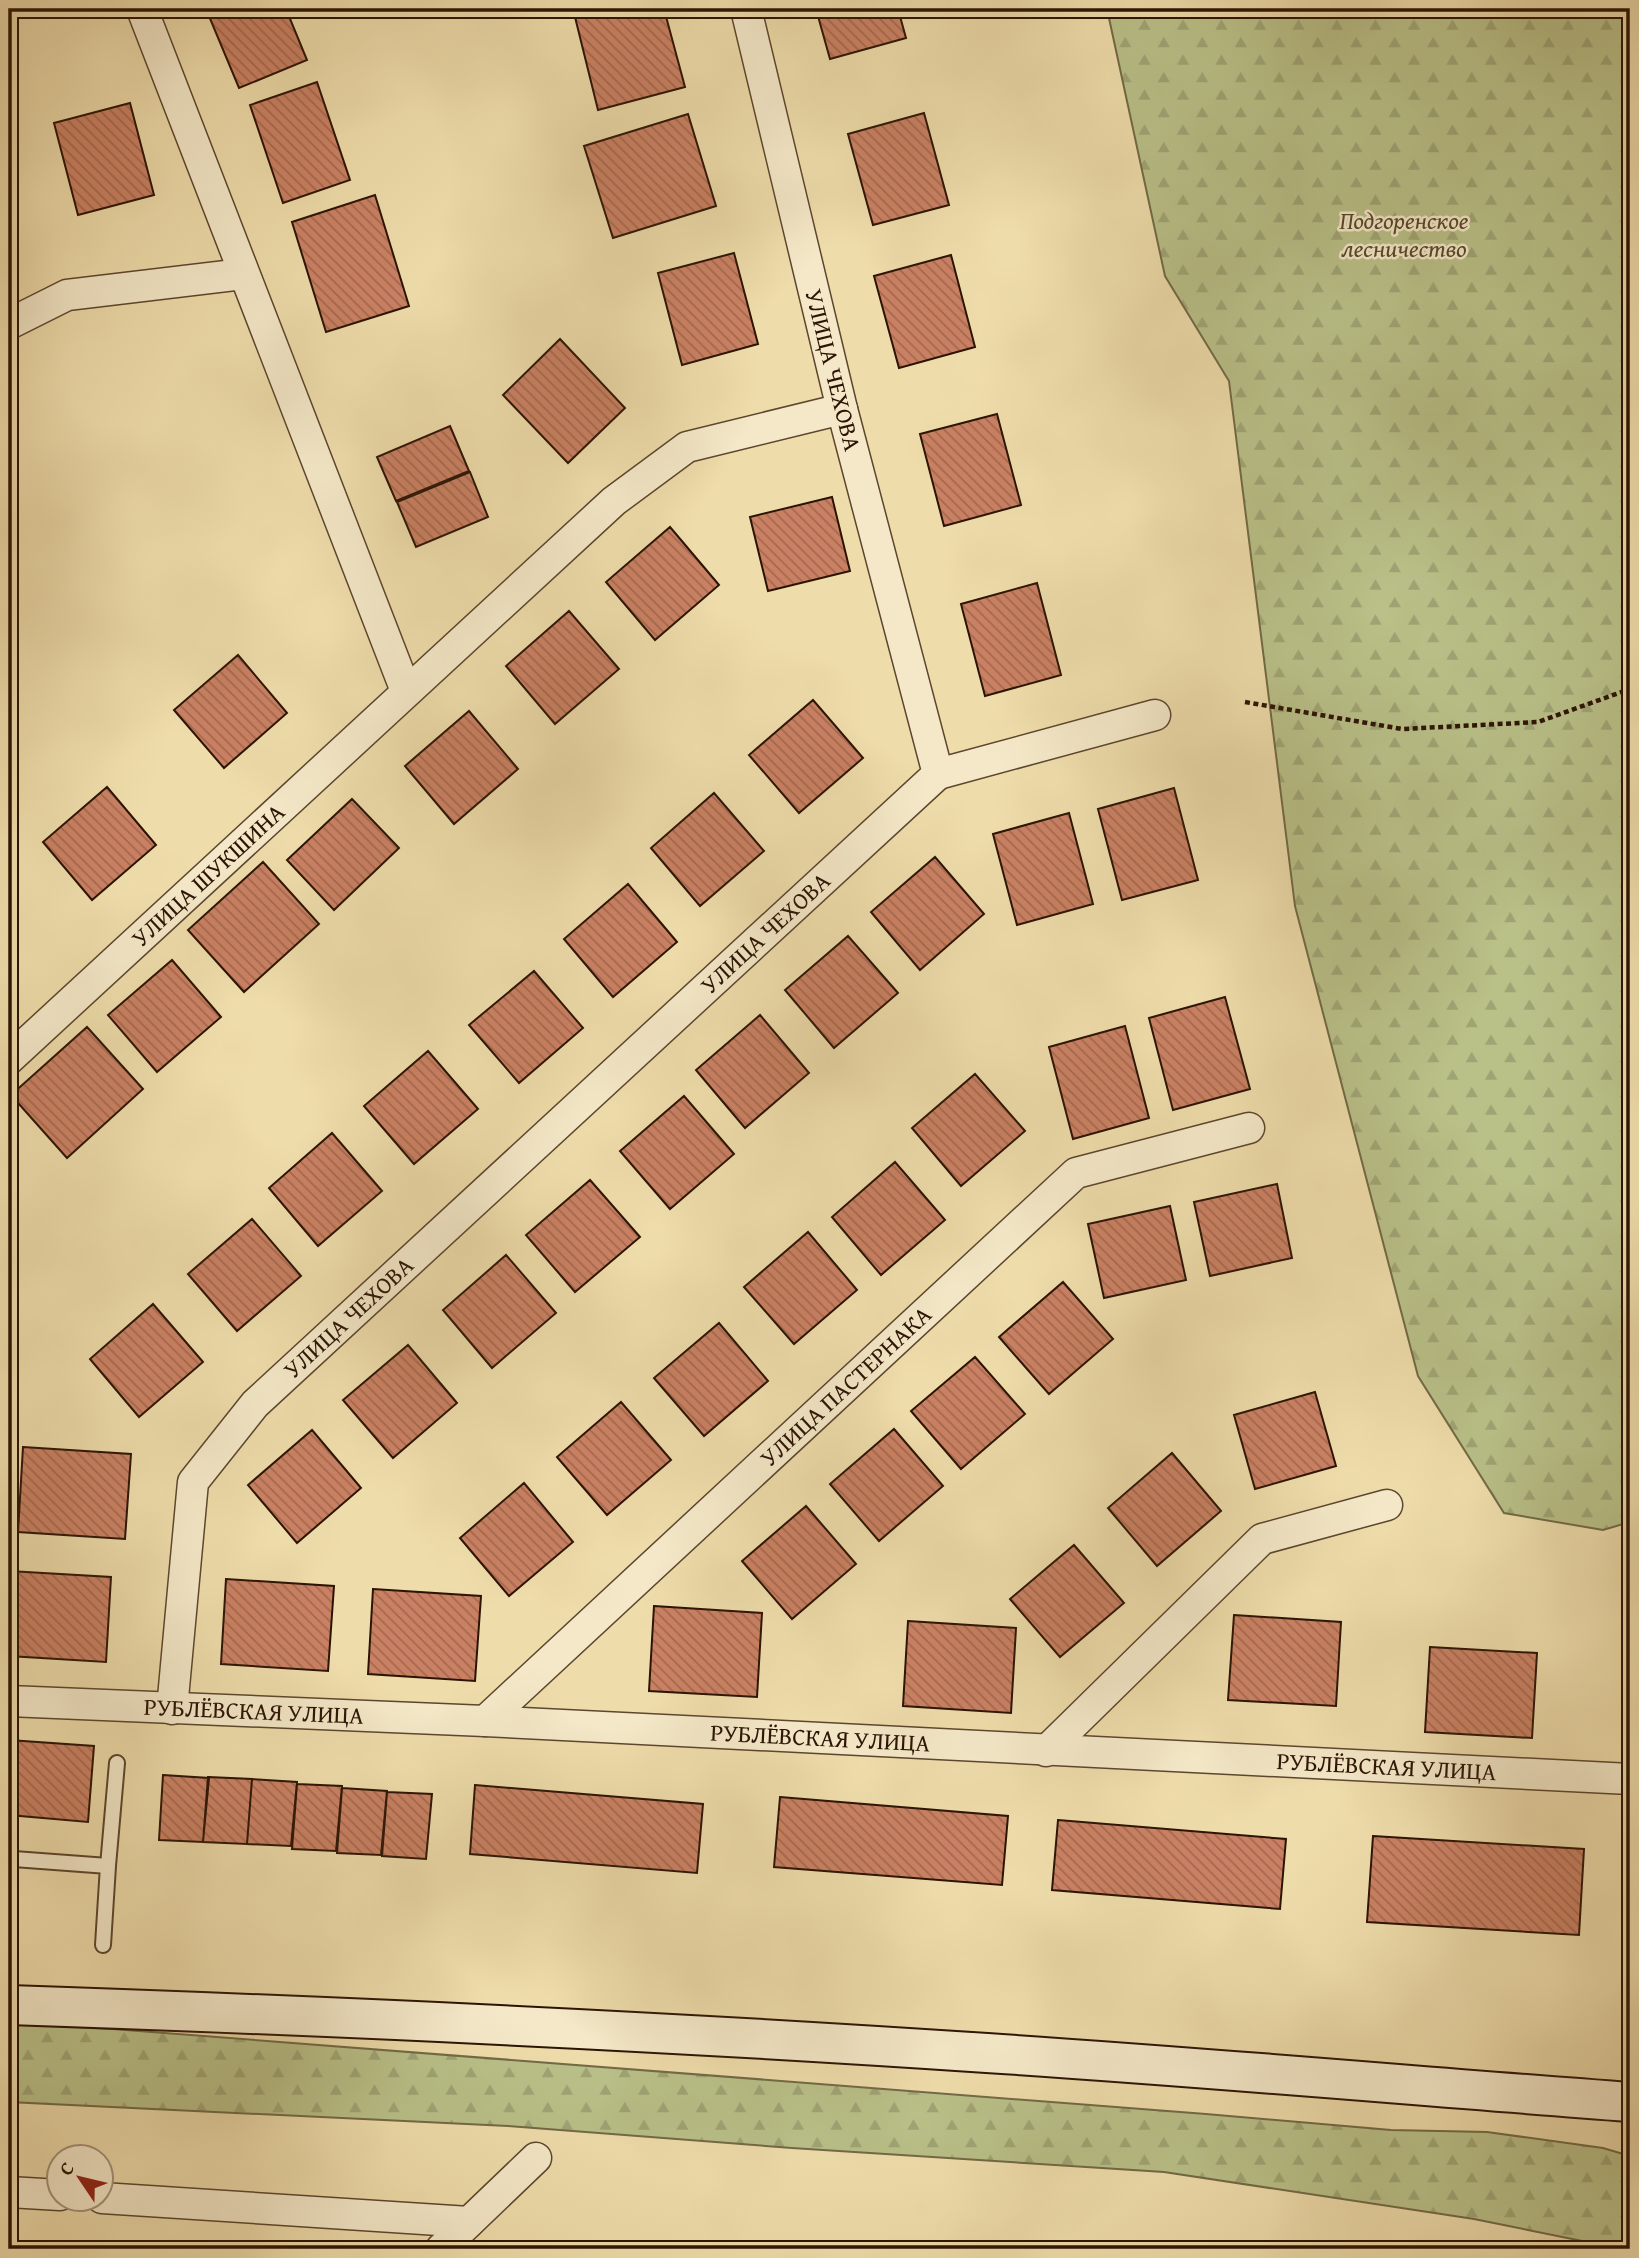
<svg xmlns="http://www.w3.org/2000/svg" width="1639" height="2258" font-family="'Gentium Book Plus',serif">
<defs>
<pattern id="forest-firs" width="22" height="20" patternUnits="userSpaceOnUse" patternTransform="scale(1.75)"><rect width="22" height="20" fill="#b9c088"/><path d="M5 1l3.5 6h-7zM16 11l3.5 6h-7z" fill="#9fa474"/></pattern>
<pattern id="building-back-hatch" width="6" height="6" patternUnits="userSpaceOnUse" patternTransform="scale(1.75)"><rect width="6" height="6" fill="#ca8163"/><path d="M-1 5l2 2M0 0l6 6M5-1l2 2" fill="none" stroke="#a46850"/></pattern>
</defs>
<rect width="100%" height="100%" fill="#eedcaa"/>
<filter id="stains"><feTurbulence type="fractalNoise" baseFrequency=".00286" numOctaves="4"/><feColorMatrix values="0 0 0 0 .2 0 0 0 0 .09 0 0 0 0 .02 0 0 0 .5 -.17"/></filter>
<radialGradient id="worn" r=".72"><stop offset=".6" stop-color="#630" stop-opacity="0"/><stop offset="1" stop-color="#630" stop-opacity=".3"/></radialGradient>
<!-- forest -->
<path fill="url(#forest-firs)" stroke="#726a46" stroke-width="2" d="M1107,9H1630V1522L1603,1530L1504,1513L1418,1376L1295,906L1229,381L1165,276Z
M9,2023L113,2029L1206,2114L1391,2130L1487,2132L1603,2148L1630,2156V2248L1597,2244L1474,2219L1164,2172L792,2148L508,2126L9,2102Z"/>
<!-- building -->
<path fill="url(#building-back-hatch)" stroke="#2c1405" stroke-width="2" d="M206,9H286L307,60L239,88Z
M608,9H664L685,87L598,110L575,17Z
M816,9H898L906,38L830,59Z
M317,82L350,180L283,203L250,105Z
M130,103L154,195L78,215L54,123Z
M924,113L949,205L873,225L848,134Z
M688,114L716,206L613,238L584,146Z
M375,195L409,306L326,332L292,222Z
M734,253L758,344L682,365L658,273Z
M951,255L975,347L899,368L874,276Z
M560,339L625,408L568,463L503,395Z
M997,414L1021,505L944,526L920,434Z
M450,426L469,471L396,501L377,457Z
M470,472L488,517L416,547L397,502Z
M832,497L850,571L768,591L750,517Z
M670,527L719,585L655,640L606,582Z
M1037,583L1061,675L985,696L961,604Z
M569,611L619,669L555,724L506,666Z
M238,655L287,713L224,768L174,710Z
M813,700L863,758L799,813L749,755Z
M469,711L518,769L454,824L405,766Z
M107,787L156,845L92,900L43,842Z
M1174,788L1198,880L1122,900L1098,809Z
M714,793L764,851L700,906L651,848Z
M352,799L399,848L334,910L287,860Z
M1069,813L1093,904L1017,925L993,834Z
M935,857L984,914L920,970L871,912Z
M263,862L319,924L244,992L188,930Z
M628,884L677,942L613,997L564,939Z
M848,936L898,993L834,1048L785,990Z
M172,960L221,1017L157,1072L108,1015Z
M534,971L583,1028L519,1083L469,1025Z
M1225,997L1250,1089L1173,1110L1149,1018Z
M760,1015L809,1073L745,1128L696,1070Z
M1125,1026L1149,1118L1073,1139L1049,1047Z
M87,1027L143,1089L67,1158L11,1095Z
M428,1051L478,1109L414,1164L364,1106Z
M975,1074L1025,1131L961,1186L912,1128Z
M684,1096L734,1154L670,1209L620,1151Z
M332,1133L382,1191L318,1246L269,1188Z
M895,1162L945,1220L881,1275L832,1217Z
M590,1180L640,1237L575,1292L526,1235Z
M1277,1184L1292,1258L1210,1276L1194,1202Z
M1170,1206L1186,1280L1104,1298L1088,1224Z
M252,1219L301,1276L237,1331L188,1274Z
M808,1232L857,1290L794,1344L744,1287Z
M506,1255L556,1313L492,1368L443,1310Z
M1063,1282L1113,1339L1049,1394L999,1337Z
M153,1304L203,1362L139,1417L90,1359Z
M719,1323L768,1381L704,1436L654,1378Z
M408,1345L457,1403L393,1458L343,1400Z
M975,1357L1025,1414L961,1469L911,1411Z
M1315,1392L1336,1466L1255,1489L1234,1415Z
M621,1402L671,1460L607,1515L557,1457Z
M894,1429L943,1486L879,1541L830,1484Z
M312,1430L361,1488L297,1543L248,1485Z
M23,1447L131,1454L125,1539L18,1532Z
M1172,1453L1221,1511L1157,1566L1108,1508Z
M524,1483L573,1542L509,1596L460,1538Z
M806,1506L856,1564L792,1619L742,1561Z
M1074,1545L1124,1603L1060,1657L1010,1599Z
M9,1571L111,1577L106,1662L9,1656Z
M226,1579L334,1586L328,1671L221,1664Z
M373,1589L481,1596L475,1681L368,1674Z
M654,1606L762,1613L757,1697L649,1691Z
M1234,1615L1341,1622L1336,1706L1228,1700Z
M908,1621L1016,1628L1011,1713L903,1706Z
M1430,1647L1537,1653L1532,1738L1425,1732Z
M9,1740L94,1746L88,1822L9,1815Z
M163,1775L209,1778L203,1842L159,1840Z
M208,1777L252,1779L247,1844L203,1842Z
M252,1779L297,1782L291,1846L247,1844Z
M297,1784L342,1786L336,1851L292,1849Z
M475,1785L703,1804L697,1873L470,1854Z
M342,1788L387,1791L381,1855L337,1853Z
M387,1792L432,1794L426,1859L382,1856Z
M780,1797L1008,1816L1002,1885L774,1867Z
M1058,1820L1286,1839L1280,1909L1052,1890Z
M1373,1836L1584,1849L1579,1935L1367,1922Z"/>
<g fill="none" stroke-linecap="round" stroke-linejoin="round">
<!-- lane casing -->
<g stroke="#5c462e" stroke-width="18">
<path id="lane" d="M14,1859L108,1866L117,1763
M103,1945L108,1866"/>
</g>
<!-- street casing -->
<g stroke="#5c462e" stroke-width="33">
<g id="street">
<path d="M142,9L406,691"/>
<path d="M9,324L67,295L243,274"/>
<path d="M938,774L1155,715"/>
<path id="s1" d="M9,1059L614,501L687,447L842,409"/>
<path id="s2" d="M9,1701L485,1721L1630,1779"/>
<path id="s3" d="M172,1709L193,1482L255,1404L938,774L842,409L746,9"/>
<path id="s4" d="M485,1721L1076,1173L1249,1128"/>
<path d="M1046,1751L1262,1539L1387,1505"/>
<path d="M9,2192L60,2195"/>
<path d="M102,2198L469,2222"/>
<path d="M441,2249L536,2158"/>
</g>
</g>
<!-- secondary casing -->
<g stroke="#2c1405" stroke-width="42">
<path id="secondary" d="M9,2005C335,2016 661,2031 987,2053C1202,2067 1416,2086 1630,2102"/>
</g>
<!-- path -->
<path stroke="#2c1405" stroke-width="4.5" stroke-dasharray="5 3.5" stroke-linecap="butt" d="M1245,702L1402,729L1538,722L1630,689"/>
<!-- lane -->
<use href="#lane" stroke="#f4e8c8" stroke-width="14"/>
<!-- street -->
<use href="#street" stroke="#f4e8c8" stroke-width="30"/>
<!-- secondary -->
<use href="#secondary" stroke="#f4e8c8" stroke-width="38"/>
</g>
<g text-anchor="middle" stroke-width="5" stroke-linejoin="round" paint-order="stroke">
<!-- park labels -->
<g font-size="24" font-style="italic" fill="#56482c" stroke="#f4e8c8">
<text x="1404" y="229">Подгоренское<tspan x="1404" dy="28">лесничество</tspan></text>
</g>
<!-- street labels -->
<g font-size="24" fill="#2c1405" stroke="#f4e8c8">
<text transform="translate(833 370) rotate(76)" y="8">УЛИЦА ЧЕХОВА</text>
<text dy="8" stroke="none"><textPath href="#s1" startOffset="271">УЛИЦА ШУКШИНА</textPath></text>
<text dy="8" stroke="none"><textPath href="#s3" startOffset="1022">УЛИЦА ЧЕХОВА</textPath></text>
<text dy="8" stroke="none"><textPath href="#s3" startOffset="455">УЛИЦА ЧЕХОВА</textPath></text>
<text dy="8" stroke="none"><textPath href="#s4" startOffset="492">УЛИЦА ПАСТЕРНАКА</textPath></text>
<text dy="8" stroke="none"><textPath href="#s2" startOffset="245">РУБЛЁВСКАЯ УЛИЦА</textPath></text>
<text dy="8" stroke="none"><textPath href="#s2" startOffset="812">РУБЛЁВСКАЯ УЛИЦА</textPath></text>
<text dy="8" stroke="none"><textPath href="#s2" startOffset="1379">РУБЛЁВСКАЯ УЛИЦА</textPath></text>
</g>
</g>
<!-- margin -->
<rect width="1639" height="2258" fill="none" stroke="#eedcaa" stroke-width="35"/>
<rect x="10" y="10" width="1618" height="2237" fill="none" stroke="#2c1405" stroke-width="3.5"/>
<rect x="18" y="18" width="1604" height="2223" fill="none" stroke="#2c1405" stroke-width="2"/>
<!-- north arrow -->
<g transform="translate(80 2178) rotate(305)"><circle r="33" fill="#f4e8c8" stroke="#a4937a" stroke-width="2"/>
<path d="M0-5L12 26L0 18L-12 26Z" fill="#8f2418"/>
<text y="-10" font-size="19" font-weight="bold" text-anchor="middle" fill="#2c1405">С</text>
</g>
<rect width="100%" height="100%" filter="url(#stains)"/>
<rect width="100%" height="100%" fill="url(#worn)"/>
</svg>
